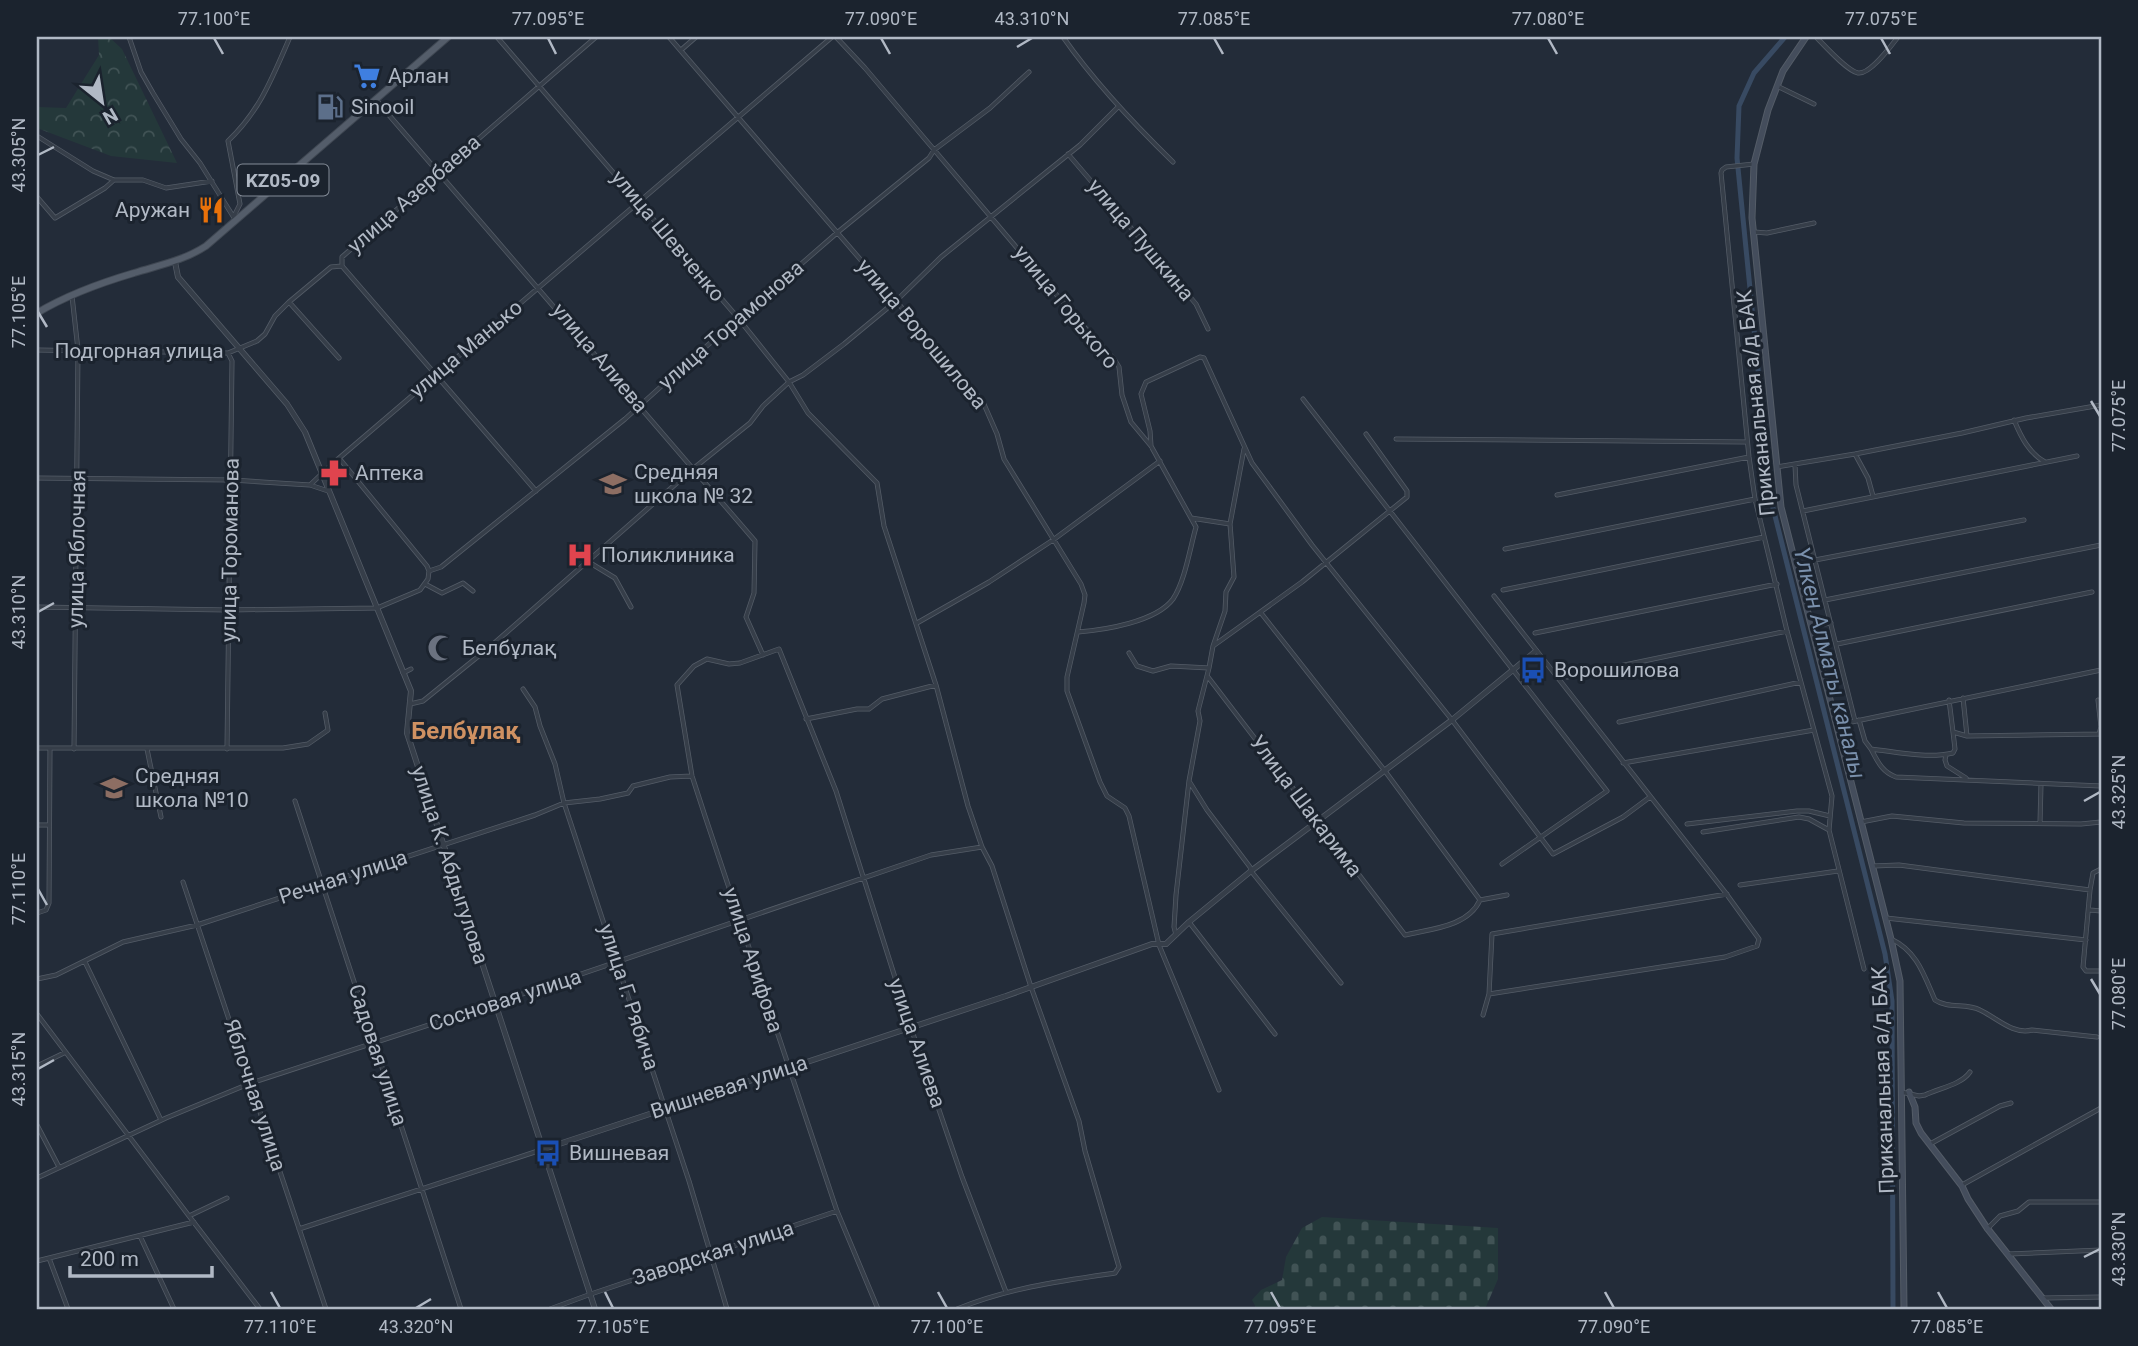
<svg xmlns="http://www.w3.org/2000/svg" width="2138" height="1346" font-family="Roboto,sans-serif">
<defs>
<pattern id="forest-crowns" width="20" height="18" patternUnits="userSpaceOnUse" patternTransform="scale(1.75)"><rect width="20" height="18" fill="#24383a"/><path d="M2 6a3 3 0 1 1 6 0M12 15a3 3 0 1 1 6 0" fill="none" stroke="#415355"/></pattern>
<pattern id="cemetery-stones" width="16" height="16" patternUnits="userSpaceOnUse" patternTransform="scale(1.75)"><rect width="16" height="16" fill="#24383a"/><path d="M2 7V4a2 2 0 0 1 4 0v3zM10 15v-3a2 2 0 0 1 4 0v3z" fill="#415355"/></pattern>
</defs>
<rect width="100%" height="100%" fill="#232c39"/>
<!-- forest -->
<path fill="url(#forest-crowns)" d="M98,37H109L122,49L177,163L111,156L37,128V107L66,108L99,55Z"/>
<!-- cemetery -->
<path fill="url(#cemetery-stones)" d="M1322,1217L1498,1228V1279L1485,1309H1257L1252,1300L1261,1290L1282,1280L1286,1257L1302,1228Z"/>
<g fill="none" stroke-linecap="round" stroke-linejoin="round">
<!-- canal -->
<path stroke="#384a62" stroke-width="5" d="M1785,37L1754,73L1739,106L1737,158L1771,500L1885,954L1892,1001L1893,1309"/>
<!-- minor casing -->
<g stroke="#545c67" stroke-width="5">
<path id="minor" d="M129,37L141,72L153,93L181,139L200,163L236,221
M497,37L738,318L789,382L808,413L877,483L884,526L936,685L968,806L982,847L992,866L1031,987L1079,1121L1085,1151L1119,1267L1115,1273C1060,1281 1008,1288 957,1309
M669,37L983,402L997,434L1004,459L1081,584L1085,595L1084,603L1067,677V691L1100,782L1107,796L1125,808L1129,816L1159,945L1219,1090
M836,37L865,68L1077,319L1114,359L1119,367L1122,395L1131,422L1151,446L1196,527C1190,548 1185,581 1173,599C1156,622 1104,630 1078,632
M1063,37C1095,83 1133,123 1173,162
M1816,37C1824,45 1847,71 1858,73C1870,75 1891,46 1898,37
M681,50L696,37
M1777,86L1814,104
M376,100L755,541L754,593L746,617L763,655
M37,136L93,171L114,180H143L166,188L212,181
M1068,154L1196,304L1208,329
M1754,164L1726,167L1722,170L1721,173L1749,457L1755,499L1787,631L1832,796L1829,830L1864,969
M37,197L55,218L105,188L114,180
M234,216L240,204L228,141C260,111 273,76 290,37
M1754,232L1767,233L1814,223
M342,266L536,491
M72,296L78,350L74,749
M289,302L339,358
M37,350L228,353L257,341L265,334L275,316L289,302L331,267L342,266V257L596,37
M1303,399L1607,791L1502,864
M2014,420C2021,437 2029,453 2045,462
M1396,439L1747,442
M1151,446L1150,431L1141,394L1146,382L1200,357L1204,358L1252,463L1312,545L1452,720L1553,854L1623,817L1650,797
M1855,454L1868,478L1873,496
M1795,465L1796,485L1855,721
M1777,467L1855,454L1962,433L2026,418L2101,405
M37,478L232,480L310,485L331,465L832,37
M310,485L328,491
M1557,495L1749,457
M1803,511L2077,456
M1191,518L1230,524
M1505,549L1755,499
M1815,560L2024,520
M587,561L615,578L631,607
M429,571L441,567L625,419L686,364L838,232L929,158L934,150L990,108L1029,72
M425,584L442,593L463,583L473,591
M1503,590L1764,537
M1825,600L2101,545
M37,607L228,610L377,608L420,590L428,579L429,571L427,566L339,458
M917,623L989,582L1053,540L1160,461
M1812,626L1831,623
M1535,633L1777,584
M1837,644L2092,592
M1213,646L1225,611L1226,592L1234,577L1230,524L1244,449
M1129,653L1137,666L1153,671L1171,666L1209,668L1198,711L1200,721L1189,781L1207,810L1250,867L1251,871L1341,983
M1209,668L1213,646L1302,582L1407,497V491L1366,434
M403,673L411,669
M1208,677L1405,935C1430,929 1468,927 1480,900L1385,771L1261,613
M1567,677L1787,631
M523,689L535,707L540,726L555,764L564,803L689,1181L727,1309
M1963,698L1967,736
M1949,700L1953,732L1967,736L2101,734
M2098,700L2101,727L2099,734
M410,704L423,701L491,646L694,468L750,423L763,406L789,382L803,375L844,344L896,301L941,257L1080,145L1118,107
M806,719L857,709H869L882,699L936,685
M1859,720L1865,741L1871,749C1897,752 1927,759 1953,753L1955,749L1953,732
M1619,722L1801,682
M1837,725L2101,670
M37,748H283L308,744L328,730L325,713
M147,749L161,817
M227,749L232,361L228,353
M1871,749C1878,762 1882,772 1896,777L2101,786
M1946,755L1945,760L1947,766L1966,778
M1623,763L1814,730
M295,801L461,1309
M1861,822L1892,816L1964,823L2081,824L2101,822
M2040,823L2041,784
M1687,824L1797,811H1809L1830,816
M37,825H49
M1703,832L1799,817L1809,819L1829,830
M1873,866L1899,865L2090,890L2083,967L2086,971H2101
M183,882L326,1309
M1740,885L1838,871
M2090,890L2093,873L2101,869
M1480,900L1507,895
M2090,910L2101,911
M37,913L46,910L49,903L50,748
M1886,918L2086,940
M1189,922L1275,1034
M1176,935L1174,927L1176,895L1189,781
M1891,939C1917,951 1924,975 1935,1000C1948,1009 1966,1003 1980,1010C1997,1018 2013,1035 2032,1030L2097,1037
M85,962L161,1120
M37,979L56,975L123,942L197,925L535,815L564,803L600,799L628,793L633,786L670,777L692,776
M1489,994L1725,957L1757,946L1759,939L1725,892L1494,596
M37,1014L189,1216L227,1198
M1483,1015L1489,994L1492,934L1727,894
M37,1066L64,1053
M1901,1092L1919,1096L1925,1095C1939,1088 1961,1085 1970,1072
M37,1125L59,1167
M1930,1144L2000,1106L2011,1103
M37,1178L166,1118L251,1083L496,1003L931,855L982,847
M1962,1185L2101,1108
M189,1216L260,1309
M299,1229L544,1149
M1987,1229L2000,1216L2018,1211L2029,1202H2101
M140,1236L174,1309
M2009,1254L2101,1250
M49,1258L68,1309
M37,1261L194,1222
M2044,1298L2101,1297
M550,1309L591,1294L837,1211
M878,1309L837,1211L705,816L692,776L677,685L694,666L707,659L729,664L740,663L779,649L836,791L911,1028L962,1177L1006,1292"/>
</g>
<!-- tertiary casing -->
<g stroke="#545c67" stroke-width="6">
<path id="tertiary" d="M175,262L178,277L287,404L305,432L411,691L407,733L595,1309
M544,1149L1006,996L1152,944H1166L1189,922L1251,871L1452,720L1536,651"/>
</g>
<!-- secondary casing -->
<g stroke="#545c67" stroke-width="7">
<path id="secondary" d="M1806,37L1783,71L1768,110L1754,164L1752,218L1781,507L1891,939L1900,981L1904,1309
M1909,1092L1915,1107L1916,1123L1921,1133L1962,1186L1968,1199L1987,1228L2051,1309"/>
</g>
<!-- primary casing -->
<g stroke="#3f4752" stroke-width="8">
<path id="primary" d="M37,313C67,295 100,283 134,273C159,265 183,261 206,246L448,37"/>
</g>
<!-- minor -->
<use href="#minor" stroke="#363e49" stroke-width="3.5"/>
<!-- tertiary -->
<use href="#tertiary" stroke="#363e49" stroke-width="4.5"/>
<!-- secondary -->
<use href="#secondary" stroke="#444d5c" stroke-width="5"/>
<!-- primary -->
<use href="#primary" stroke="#545d6a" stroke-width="6"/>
</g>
<!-- ticks -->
<path fill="none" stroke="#b1b9c5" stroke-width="2.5" d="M214,38L223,54M548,38L556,54M881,38L890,54M1214,38L1223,54M1548,38L1557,54M1881,38L1890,54M1017,47L1032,38M38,155L54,147M38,312L47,327M2091,401L2100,416M38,612L54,603M2084,801L2100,792M38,889L47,905M2091,979L2100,994M38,1069L54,1060M2084,1257L2100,1249M271,1292L280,1308M605,1292L613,1308M938,1292L947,1308M1271,1292L1280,1308M1605,1292L1614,1308M1938,1292L1947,1308M416,1308L431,1299"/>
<!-- icons -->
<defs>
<g id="supermarket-bare" transform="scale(2.1)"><path d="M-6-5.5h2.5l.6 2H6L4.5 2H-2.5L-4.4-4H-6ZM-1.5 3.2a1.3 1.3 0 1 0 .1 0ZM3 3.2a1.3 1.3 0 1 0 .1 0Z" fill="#3f7fe0" stroke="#1b232e" stroke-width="2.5" paint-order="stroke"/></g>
<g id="fuel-bare" transform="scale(2.1)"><path d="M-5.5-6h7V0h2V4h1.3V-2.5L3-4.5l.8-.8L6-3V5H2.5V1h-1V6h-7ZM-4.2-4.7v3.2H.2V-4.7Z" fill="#5c6f8a" stroke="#1b232e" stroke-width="2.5" paint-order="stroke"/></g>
<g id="restaurant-bare" transform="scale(2.1)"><path d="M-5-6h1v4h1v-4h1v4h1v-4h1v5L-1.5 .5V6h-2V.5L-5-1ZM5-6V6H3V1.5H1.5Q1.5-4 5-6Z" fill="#e8710a" stroke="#1b232e" stroke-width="2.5" paint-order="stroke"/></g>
<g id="pharmacy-bare" transform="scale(2.1)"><path d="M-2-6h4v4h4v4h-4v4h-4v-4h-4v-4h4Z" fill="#e0444e" stroke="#1b232e" stroke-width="2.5" paint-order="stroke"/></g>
<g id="school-bare" transform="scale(2.1)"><path d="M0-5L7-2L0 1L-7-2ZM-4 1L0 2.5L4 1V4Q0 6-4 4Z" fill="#8d6e63" stroke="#1b232e" stroke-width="2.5" paint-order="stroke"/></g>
<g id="hospital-bare" transform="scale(2.1)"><path d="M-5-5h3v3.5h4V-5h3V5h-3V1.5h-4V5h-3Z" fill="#e0444e" stroke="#1b232e" stroke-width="2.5" paint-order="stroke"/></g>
<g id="mosque-bare" transform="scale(2.1)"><path d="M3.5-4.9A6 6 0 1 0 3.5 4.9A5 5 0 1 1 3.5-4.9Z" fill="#6b7280" stroke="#1b232e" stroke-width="2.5" paint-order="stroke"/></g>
<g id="bus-bare" transform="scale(2.1)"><path d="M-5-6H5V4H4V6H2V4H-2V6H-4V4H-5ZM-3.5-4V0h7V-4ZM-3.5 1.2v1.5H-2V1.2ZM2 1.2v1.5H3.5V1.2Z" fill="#1a4fb4" stroke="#1b232e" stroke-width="2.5" paint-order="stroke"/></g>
</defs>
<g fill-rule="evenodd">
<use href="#supermarket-bare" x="367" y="76"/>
<use href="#fuel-bare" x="330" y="107"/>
<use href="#restaurant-bare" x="211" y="210"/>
<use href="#pharmacy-bare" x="334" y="473"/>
<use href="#school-bare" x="613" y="484"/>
<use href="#hospital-bare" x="580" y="555"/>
<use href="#mosque-bare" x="441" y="648"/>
<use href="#bus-bare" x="1533" y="670"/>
<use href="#school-bare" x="114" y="788"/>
<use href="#bus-bare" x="548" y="1153"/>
</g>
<g text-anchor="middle" stroke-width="6" stroke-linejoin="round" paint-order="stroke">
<!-- shield labels -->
<rect fill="#1b232e" stroke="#848c98" stroke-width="2" x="237.5" y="164.5" width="91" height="31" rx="5"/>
<g font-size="19" font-weight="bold" fill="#b1b9c5">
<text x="283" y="187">KZ05-09</text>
</g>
<!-- poi labels -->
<g font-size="21" fill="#b1b9c5" stroke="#1b232e" text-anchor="start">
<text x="388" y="83">Арлан</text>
<text x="351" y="114">Sinooil</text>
<text x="190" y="217" text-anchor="end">Аружан</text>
<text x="634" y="479">Средняя<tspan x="634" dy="24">школа № 32</tspan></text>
<text x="355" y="480">Аптека</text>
<text x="601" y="562">Поликлиника</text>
<text x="462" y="655">Белбұлақ</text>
<text x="1554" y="677">Ворошилова</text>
<text x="135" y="783">Средняя<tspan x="135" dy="24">школа №10</tspan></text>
<text x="569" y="1160">Вишневая</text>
</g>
<!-- street labels -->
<g font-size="21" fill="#b1b9c5" stroke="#1b232e">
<text transform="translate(414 194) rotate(-41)" y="7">улица Азербаева</text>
<text transform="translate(668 236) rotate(50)" y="7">улица Шевченко</text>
<text transform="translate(1141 240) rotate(50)" y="7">улица Пушкина</text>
<text transform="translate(1066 307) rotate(51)" y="7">улица Горького</text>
<text transform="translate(731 325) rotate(-41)" y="7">улица Торамонова</text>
<text transform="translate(922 334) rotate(50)" y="7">улица Ворошилова</text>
<text transform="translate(466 349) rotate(-40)" y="7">улица Манько</text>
<text x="139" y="358">Подгорная улица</text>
<text transform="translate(600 358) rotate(50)" y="7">улица Алиева</text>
<text transform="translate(1756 403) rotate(-96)" y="7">Приканальная а/д БАК</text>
<text transform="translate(77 549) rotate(-89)" y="7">улица Яблочная</text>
<text transform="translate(230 550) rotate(-89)" y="7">улица Тороманова</text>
<text transform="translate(1306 806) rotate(53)" y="7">Улица Шакарима</text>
<text transform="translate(450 865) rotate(72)" y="7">улица К. Абдыгулова</text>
<text transform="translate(343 877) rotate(-18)" y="7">Речная улица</text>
<text transform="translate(753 960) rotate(72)" y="7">улица Арифова</text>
<text transform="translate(629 997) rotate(72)" y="7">улица Г. Рябича</text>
<text transform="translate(505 1000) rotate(-18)" y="7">Сосновая улица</text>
<text transform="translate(917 1043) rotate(71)" y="7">улица Алиева</text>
<text transform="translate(378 1055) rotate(72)" y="7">Садовая улица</text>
<text transform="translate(1883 1080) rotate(-92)" y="7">Приканальная а/д БАК</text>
<text transform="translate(729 1087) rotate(-18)" y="7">Вишневая улица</text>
<text transform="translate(255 1095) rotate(72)" y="7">Яблочная улица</text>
<text transform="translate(713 1253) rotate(-18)" y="7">Заводская улица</text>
</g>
<!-- water labels -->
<g font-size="23" font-style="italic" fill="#7a90ac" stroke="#1b232e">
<text transform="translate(1830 663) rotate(76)" y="8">Үлкен Алматы каналы</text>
</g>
<!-- quarter labels -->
<g font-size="24" font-weight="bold" fill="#cf9162" stroke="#1b232e">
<text x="466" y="739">Белбұлақ</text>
</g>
</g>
<!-- border -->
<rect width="2138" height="1346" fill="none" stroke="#1b232e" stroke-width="77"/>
<!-- north arrow -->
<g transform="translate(102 102) rotate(150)" stroke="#1b232e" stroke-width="5" paint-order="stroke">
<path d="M0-5L12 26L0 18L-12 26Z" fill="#b1b9c5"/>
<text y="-10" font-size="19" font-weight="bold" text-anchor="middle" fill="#b1b9c5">N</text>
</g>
<!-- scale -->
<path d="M70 1266v10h142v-10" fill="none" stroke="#b1b9c5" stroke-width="3.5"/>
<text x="80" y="1266" font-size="21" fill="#b1b9c5" stroke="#1b232e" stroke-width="5" paint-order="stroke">200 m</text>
<rect x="38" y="38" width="2062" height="1270" fill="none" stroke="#b1b9c5" stroke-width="2.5"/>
<g font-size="18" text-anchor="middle" fill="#b1b9c5">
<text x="214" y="25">77.100°E</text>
<text x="548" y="25">77.095°E</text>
<text x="881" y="25">77.090°E</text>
<text x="1032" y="25">43.310°N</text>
<text x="1214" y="25">77.085°E</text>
<text x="1548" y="25">77.080°E</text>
<text x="1881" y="25">77.075°E</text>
<text transform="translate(19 155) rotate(-90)" y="6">43.305°N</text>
<text transform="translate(19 312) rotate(-90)" y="6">77.105°E</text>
<text transform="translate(2119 416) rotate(-90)" y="6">77.075°E</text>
<text transform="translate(19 612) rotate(-90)" y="6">43.310°N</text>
<text transform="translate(2119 792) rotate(-90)" y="6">43.325°N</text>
<text transform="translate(19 889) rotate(-90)" y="6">77.110°E</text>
<text transform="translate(2119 994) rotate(-90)" y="6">77.080°E</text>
<text transform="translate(19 1069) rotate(-90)" y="6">43.315°N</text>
<text transform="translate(2119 1249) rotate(-90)" y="6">43.330°N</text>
<text x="280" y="1333">77.110°E</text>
<text x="416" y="1333">43.320°N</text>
<text x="613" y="1333">77.105°E</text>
<text x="947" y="1333">77.100°E</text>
<text x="1280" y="1333">77.095°E</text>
<text x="1614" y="1333">77.090°E</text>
<text x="1947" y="1333">77.085°E</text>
</g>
</svg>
